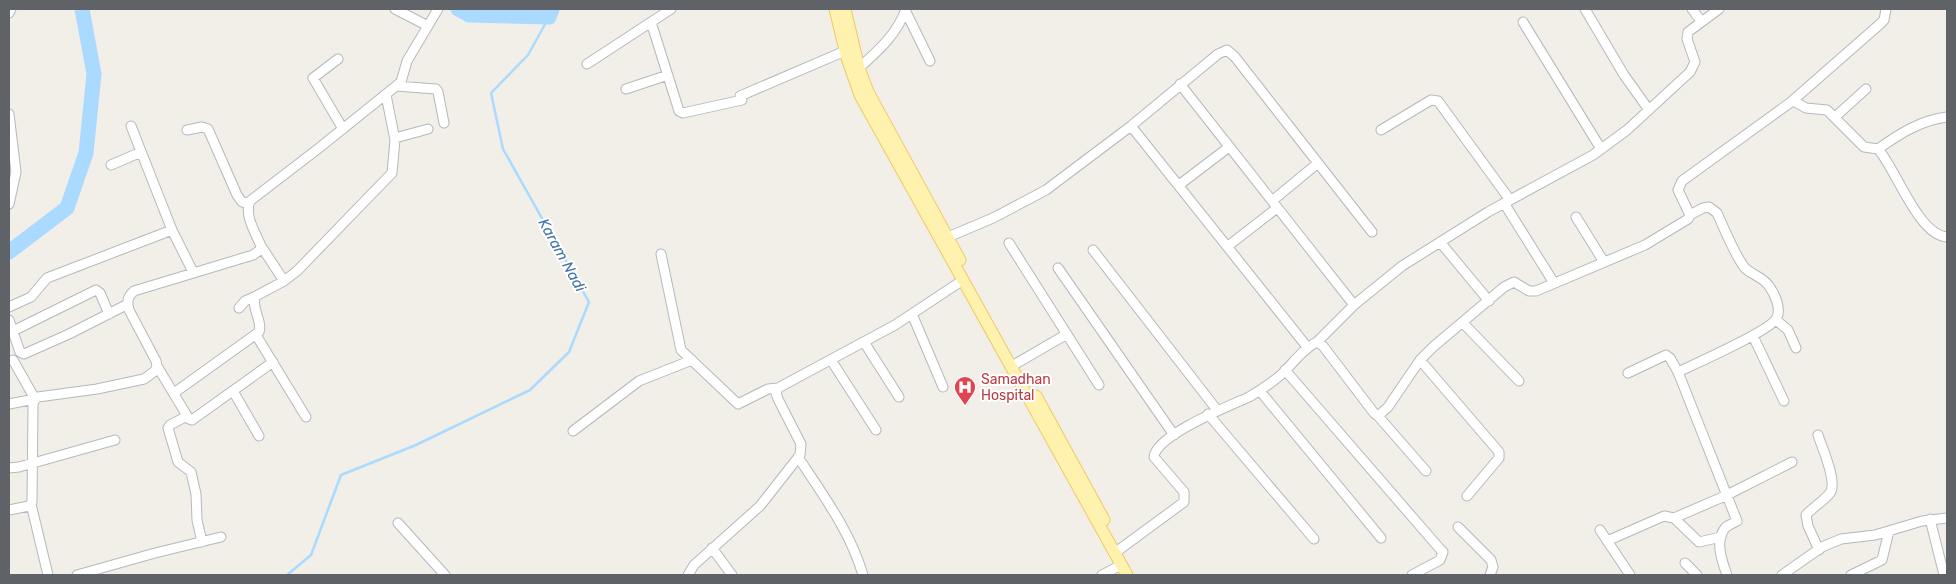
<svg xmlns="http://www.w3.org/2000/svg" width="1956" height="584" font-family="Rubik,sans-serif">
<rect width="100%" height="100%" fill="#f1efe8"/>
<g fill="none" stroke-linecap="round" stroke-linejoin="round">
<!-- stream -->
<path stroke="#aadaff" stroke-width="2.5" d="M287,575L311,555L341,475L416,445L530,390L569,352L589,302L503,149L491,93L528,55L549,17"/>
<!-- river -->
<path stroke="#aadaff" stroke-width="15" d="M458,9L469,15L549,17L552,9
M9,252L67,208L86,153L94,74L82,9"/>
<!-- minor casing -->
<g stroke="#b5b8bc" stroke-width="11">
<path id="minor" d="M395,9L428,26
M1585,9L1624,75L1649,110
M1692,9L1701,21
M905,10L930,61
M9,13L11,9
M651,22L679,111L683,113L742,100
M1523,22L1601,149
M338,59L313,78L343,129
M587,64L671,9
M859,68C879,50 897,34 906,9
M1180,84L1354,305
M396,86L436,89L438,92L444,123
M626,89L668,75
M740,96L845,51
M1791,102L1880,24L1884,20L1886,9
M9,114L16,172L9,204
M1835,117L1866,89
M131,126L172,230L193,272
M1131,126L1308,348
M187,130L202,127L208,129L237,195L242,202L249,203
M1381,130L1431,100L1438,101L1510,200
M395,138L428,129
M1878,149C1899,134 1921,120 1947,117
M111,165L141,152
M1179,185L1229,147
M1272,201L1318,163
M1504,203L1554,283
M1576,217L1604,262
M948,237L993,218L1046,190L1131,126L1218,54L1227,50L1235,57L1372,232
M1440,242L1489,301
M1009,243L1099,385
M261,246L284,281
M1228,246L1277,208
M1093,250L1217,410
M661,254L681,350L738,404L768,389L778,388
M1058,268L1174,435
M9,307L31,297L47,278L172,230
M239,308L245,301L256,296
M912,314L943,387
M9,320L20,352L24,354L69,334L128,304
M1776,320L1788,330L1796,348
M1463,323L1519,381
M13,331L96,290L100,293L109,314
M256,335L306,417
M1753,336L1784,401
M864,342L899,397
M1317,342L1354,305L1402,266L1488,212L1593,155L1627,130L1690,72L1695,62L1687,39L1688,32L1719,9
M831,360L876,430
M1420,360L1499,452V458L1467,496
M1017,363L1067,334
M157,366L189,419L192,420L273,362
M1285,370L1440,549L1443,552L1440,560L1412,575
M1678,372C1695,364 1769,331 1776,319C1782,310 1775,294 1769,286C1763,277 1752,275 1745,268C1735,256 1724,228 1717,213L1709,207L1703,208L1690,215
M1628,373L1666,355L1670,358L1678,372L1737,521C1733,523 1729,525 1726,527C1714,540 1722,561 1727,575
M233,391L259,436
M1260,391L1381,538
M174,393L259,332C263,321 250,307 256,296L284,281L297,271L392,173L395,140L386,95
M9,404L35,399L13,360
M1208,414L1314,539
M187,416L170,425L168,428L178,462L191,472L196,494L197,520L202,542
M1378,416L1426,471
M573,431L639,381L692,360
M1818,435C1822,448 1838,482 1830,493C1824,501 1813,507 1806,515L1808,526L1819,550
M798,457C823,495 850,531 863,575
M9,468L19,467L115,440
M31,504L48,575
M9,510L29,506L32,502L33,404L35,399L38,397L97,389L144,379L155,371L157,366L156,361L129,310C127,302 127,297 134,291L253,255L260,250L261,246C255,232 244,215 250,201L319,148L401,82L407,61L438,9
M1674,518L1725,496L1792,462
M1930,519L1944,575
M398,523L445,575
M1458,527L1491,560L1493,567L1490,575
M1600,530L1630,575
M1607,541L1664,516L1674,518L1699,542L1721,537
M712,548L732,575
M1120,549L1184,502V492L1154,457C1156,435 1229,406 1249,397C1261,390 1273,382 1283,373C1293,363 1304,348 1317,342L1323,346L1374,413L1378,416L1388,407L1420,360L1433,347L1504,287L1514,282L1529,291H1536L1645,245L1688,219L1690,215L1678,190L1682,181L1791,102H1795L1806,108L1827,110L1864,147L1878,149C1896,169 1918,235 1947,237
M1685,563L1697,575
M77,575L155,553L221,537
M688,575L694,565L760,506L800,455L801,444L778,399L776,393L778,388L895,325L963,280
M1102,575L1121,565
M1782,575L1822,547L1841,539L1875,535L1922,521L1947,518
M1851,575L1882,560L1889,531"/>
</g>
<!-- major casing -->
<g stroke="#f2c960" stroke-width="13">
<path id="major" d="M835,9L847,58L860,95L1127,575
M845,9L859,68L868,92L960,260
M1036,396L1104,520"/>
</g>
<!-- minor -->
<use href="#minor" stroke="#fff" stroke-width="9"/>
<!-- major -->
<use href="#major" stroke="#fff2af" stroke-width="11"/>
</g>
<!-- icons -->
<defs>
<g id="hospital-pin" transform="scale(1.125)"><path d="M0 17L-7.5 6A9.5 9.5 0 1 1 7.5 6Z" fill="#e0444e" stroke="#fff"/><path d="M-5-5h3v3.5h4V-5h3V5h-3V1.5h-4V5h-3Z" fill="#fff"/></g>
</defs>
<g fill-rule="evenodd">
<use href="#hospital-pin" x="965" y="387"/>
</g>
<g text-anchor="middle" stroke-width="4" stroke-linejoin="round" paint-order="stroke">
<!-- health labels -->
<g font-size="14" fill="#be3a42" stroke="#fff" text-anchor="start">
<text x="981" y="384">Samadhan<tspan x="981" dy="16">Hospital</tspan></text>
</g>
<!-- water labels -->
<g font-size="15" font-style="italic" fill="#4174aa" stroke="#fff">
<text transform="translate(562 255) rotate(61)" y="5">Karam Nadi</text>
</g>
</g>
<!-- border -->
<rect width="1956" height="584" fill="none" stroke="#5f6368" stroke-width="20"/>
</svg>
